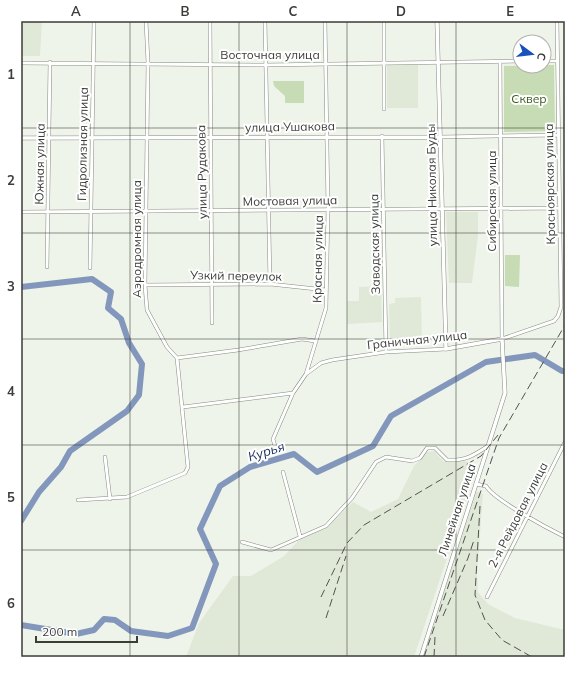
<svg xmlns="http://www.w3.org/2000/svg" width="586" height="678" font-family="Mulish,sans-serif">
<rect width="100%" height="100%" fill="#eef4e9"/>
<!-- built -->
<path fill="#e0e9d8" d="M21,21H42L40,56H21Z
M387,65H418V108H387Z
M446,212H478V235L472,283H449Z
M381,286L382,322L347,324V301H359V287Z
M421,297L422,340L390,341L389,304L395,303V298Z
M434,451L444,462L466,461L476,471L414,657H186L199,623L233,576H251L284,556L300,539L325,529L353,502L371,512L398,499L414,466L427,452Z
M476,491L483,494L477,573L478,592L488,604L515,618L565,630V657H423Z"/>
<!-- green -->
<path fill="#c7dbb5" d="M544,65H554L555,131L504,132V66Z
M273,81H304V103H285V96L274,86Z
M505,255H520L519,287L505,286Z"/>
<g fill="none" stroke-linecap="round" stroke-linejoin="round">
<!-- river -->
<path stroke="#8397bc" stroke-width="6" d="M21,287L92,279L111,292L108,308L121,319L129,343L142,364L139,395L127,411L70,451L61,467L39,492L21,521
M21,625L76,634L94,630L104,619L115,620L131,631L168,636L192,628L216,564L200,529L220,486L250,467L294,454L317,472L373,446L391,416L486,362L535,355L562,371H565"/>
<!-- minor casing -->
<g stroke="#868b81" stroke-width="4">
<path id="minor" d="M210,21L212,323
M265,21L270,284
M384,21V109
M544,61H557
M500,62L502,339L554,321L558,316L561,307L557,21
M21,63L266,65L520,61
M382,136L386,352
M441,137L558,135
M21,212L559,208
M47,267L50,62
M90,268L94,21
M145,285L270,284L326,290
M177,358L238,350L302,339L315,341
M306,374L321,363L332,360L386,352L446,349
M183,407L293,393
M276,450L273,439L293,393L306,374L326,308L328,209L325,21
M105,457L110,499
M283,472L300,536
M476,484L486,486C494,500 549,529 565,537
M78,500L127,497L185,473L188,467L177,358L167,347L147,310L145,285L148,63L146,21
M242,542L271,550L326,526L352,498L376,462L386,457L412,461L420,458L427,448H435L447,460C465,461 473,456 488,446
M487,597L565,442"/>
</g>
<!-- tertiary casing -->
<g stroke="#868b81" stroke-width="4.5">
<path id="tertiary" d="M21,138L441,137
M421,657L505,393L502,339L446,349L437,21"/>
</g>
<!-- minor -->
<use href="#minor" stroke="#fff" stroke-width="3"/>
<!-- tertiary -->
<use href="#tertiary" stroke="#fff" stroke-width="3.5"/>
<!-- rail -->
<path stroke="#50534e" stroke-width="1" stroke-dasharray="8 4" stroke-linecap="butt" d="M480,506L475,595L485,620L502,640L532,657
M321,597L347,543L364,525L481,456L498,435
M443,616L468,558L474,540
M326,618L346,556
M424,657L499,438L565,325
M434,657L435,637"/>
</g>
<!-- grid -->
<path fill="none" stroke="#3b3d39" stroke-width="1" stroke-opacity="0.55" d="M130,21V657M239,21V657M347,21V657M456,21V657M21,128H565M21,233H565M21,339H565M21,445H565M21,550H565"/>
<g text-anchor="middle" stroke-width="4" stroke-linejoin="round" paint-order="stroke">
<!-- street labels -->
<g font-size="12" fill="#3b3d39" stroke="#fff">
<text x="270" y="59">Восточная улица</text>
<text transform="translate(290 127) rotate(-1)" y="4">улица Ушакова</text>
<text transform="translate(83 144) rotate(-89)" y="4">Гидролизная улица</text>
<text transform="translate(40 164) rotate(-89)" y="4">Южная улица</text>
<text transform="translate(202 172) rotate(-91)" y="4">улица Рудакова</text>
<text transform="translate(550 184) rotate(-91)" y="4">Красноярская улица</text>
<text transform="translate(432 185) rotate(-91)" y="4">улица Николая Буды</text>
<text transform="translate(290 201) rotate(-1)" y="4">Мостовая улица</text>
<text transform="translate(492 201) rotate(-90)" y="4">Сибирская улица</text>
<text transform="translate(137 239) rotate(-90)" y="4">Аэродромная улица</text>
<text transform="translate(375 244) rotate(-91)" y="4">Заводская улица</text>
<text transform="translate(318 259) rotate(-89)" y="4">Красная улица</text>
<text transform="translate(236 276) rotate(1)" y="4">Узкий переулок</text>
<text transform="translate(417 340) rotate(-6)" y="4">Граничная улица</text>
<text transform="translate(457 510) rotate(-72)" y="4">Линейная улица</text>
<text transform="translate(518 515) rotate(-63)" y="4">2-я Рейдовая улица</text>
</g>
<!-- park labels -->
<g font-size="12" fill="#3c571e" stroke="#fff">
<text x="529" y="103">Сквер</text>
</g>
<!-- water labels -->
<g font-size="13" font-style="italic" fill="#142d5b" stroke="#fff">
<text transform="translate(266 451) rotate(-18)" y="5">Курья</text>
</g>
</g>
<!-- border -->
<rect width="586" height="678" fill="none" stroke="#ffffff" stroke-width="44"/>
<!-- north arrow -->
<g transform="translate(532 54) rotate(105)"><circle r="19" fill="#ffffff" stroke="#b1b1b0"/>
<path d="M0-3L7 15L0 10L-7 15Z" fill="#1850bd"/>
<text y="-6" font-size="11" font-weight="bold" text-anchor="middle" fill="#3b3d39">С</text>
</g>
<!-- scale -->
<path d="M36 636v6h101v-6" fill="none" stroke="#3b3d39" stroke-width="2"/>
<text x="42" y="636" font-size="12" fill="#3b3d39" stroke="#ffffff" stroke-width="3" paint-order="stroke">200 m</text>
<rect x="22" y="22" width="542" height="634" fill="none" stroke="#3b3d39" stroke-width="1.5"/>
<g font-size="13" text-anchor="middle" font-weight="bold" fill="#3b3d39">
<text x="76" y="16">A</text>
<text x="185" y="16">B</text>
<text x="293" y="16">C</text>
<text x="401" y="16">D</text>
<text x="510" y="16">E</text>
<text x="11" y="79">1</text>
<text x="11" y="185">2</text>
<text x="11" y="291">3</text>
<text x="11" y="396">4</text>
<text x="11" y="502">5</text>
<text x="11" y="608">6</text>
</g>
</svg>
